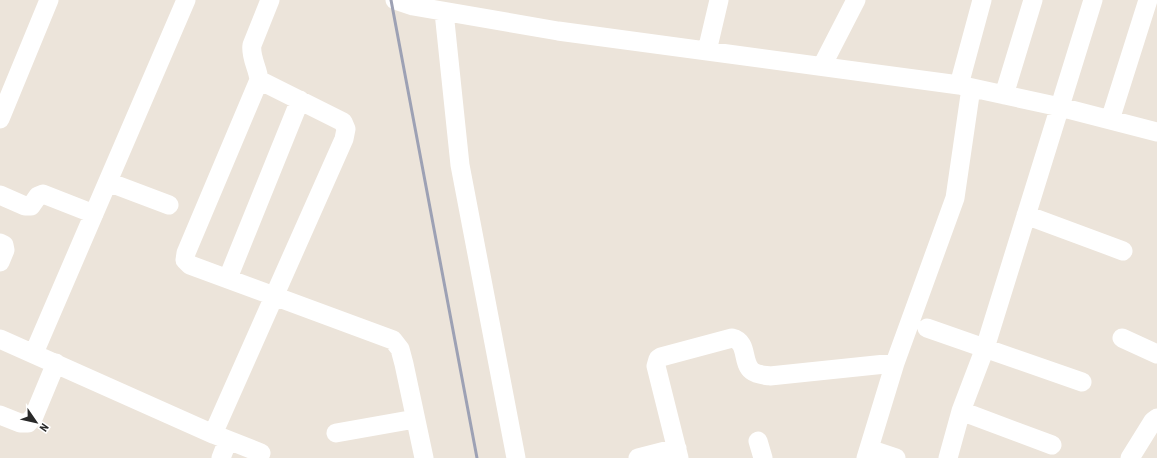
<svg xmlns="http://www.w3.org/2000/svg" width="1157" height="458" font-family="'Roboto Condensed',sans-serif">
<rect width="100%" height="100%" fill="#ece4da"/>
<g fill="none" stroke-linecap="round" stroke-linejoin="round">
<!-- minor -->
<path stroke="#fff" stroke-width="19" d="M270,0L252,45C250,57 258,68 259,80L186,253L185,260L190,265L393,340L400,349L404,364L424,458
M395,0L413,6L558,31L959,85L1060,107L1157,132
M444,12L460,165L516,458
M707,51L719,0
M822,66L856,0
M959,85L982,0
M1004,95L1033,0
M0,119L49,0
M1110,120L1148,0
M108,182L169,205
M0,195L25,206H31L38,196L43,194L94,214
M1026,215L1123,251
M0,243L4,245L5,250L0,262
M228,278L300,100
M927,328L1082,382
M1122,338L1157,354
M0,339L213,434L261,453
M34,353L186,0
M961,411L1052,445
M0,415L20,423H28L34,416L56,363
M336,433L415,419
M213,434L344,139L346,129L343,122L259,80
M758,441L763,458
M869,449L896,458
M221,458L228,440
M638,458L677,448
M679,458L656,366L658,359L661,357L732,338C749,342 741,362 752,371C757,375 764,375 770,376L895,363
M866,458L895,363L955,198L971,88
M948,458L961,411L985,348L1093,0
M1130,458L1153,421L1157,418"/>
<!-- rail -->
<path stroke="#9da1b4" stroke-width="3" d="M391,0L477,458"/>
</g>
<!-- north arrow -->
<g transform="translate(36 422) rotate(124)" stroke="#ffffff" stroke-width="3" paint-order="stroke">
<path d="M0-3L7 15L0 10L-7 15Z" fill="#292929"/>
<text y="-6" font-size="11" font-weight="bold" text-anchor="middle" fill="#292929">N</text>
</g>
</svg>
